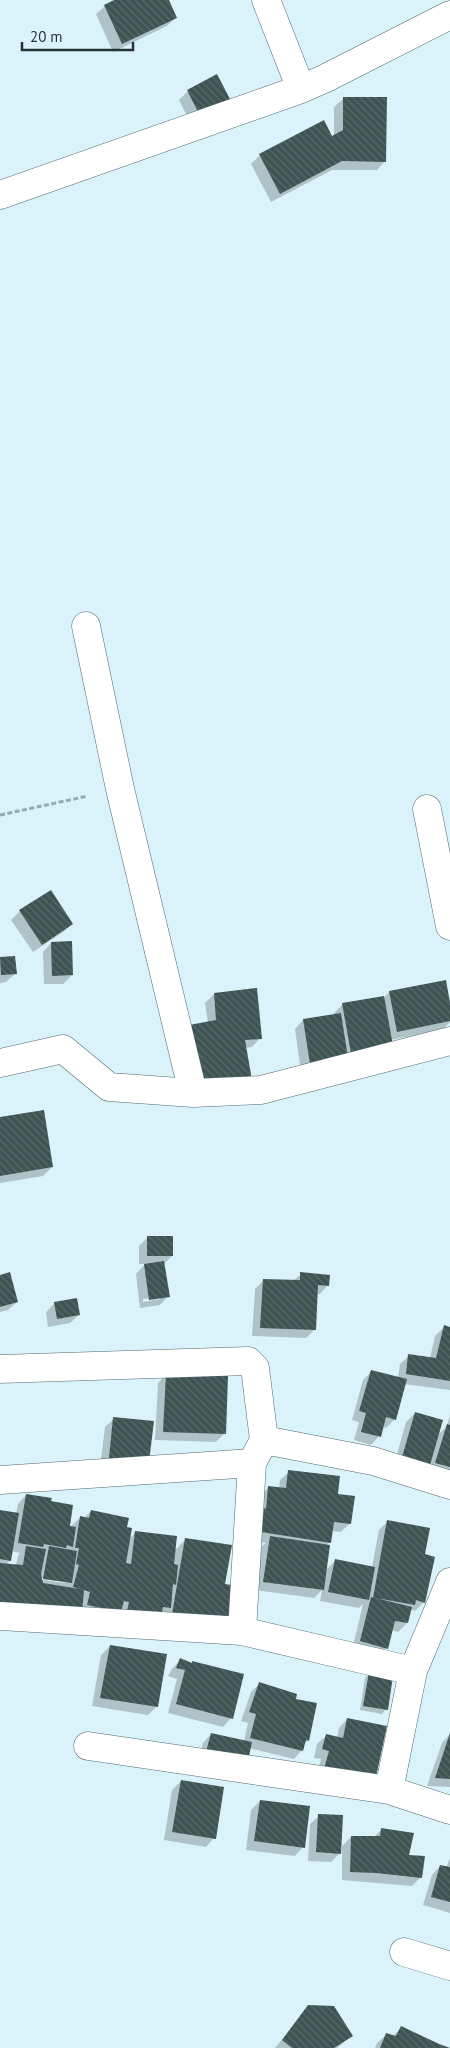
<svg xmlns="http://www.w3.org/2000/svg" width="450" height="2048" font-family="'PT Sans',sans-serif">
<defs>
<pattern id="building-back-hatch" width="6" height="6" patternUnits="userSpaceOnUse" patternTransform="scale(1.25)"><rect width="6" height="6" fill="#3d5452"/><path d="M-1 5l2 2M0 0l6 6M5-1l2 2" fill="none" stroke="#576a68"/></pattern>
</defs>
<rect width="100%" height="100%" fill="#daf3fa"/>
<!-- shadow -->
<path fill="#0003" fill-rule="evenodd" d="M116,0H168L176,17L167,26L113,52L96,14L105,6Z
M216,76L191,124L179,100L188,91Z
M343,99L385,161L377,170H332L271,202L251,164L260,155L323,122L332,138L334,137V107Z
M20,911L72,924L63,932L33,952L11,920Z
M51,943L72,975L63,984H44L43,952Z
M13,957L15,974L6,982L0,983V959Z
M389,992L450,1009V1022L443,1029L391,1040L301,1072L295,1029L303,1020L334,1015V1013L342,1005L383,999Z
M214,994L260,1038L252,1047L245,1048L208,1023L205,1003Z
M0,1119L52,1167L43,1176L0,1183Z
M148,1237L172,1256L164,1264L168,1296L160,1305L140,1308L136,1274L145,1264H139V1246ZM160,1297V1299L143,1302V1299Z
M301,1274L328,1285L320,1294H317L315,1329L306,1338L252,1336L255,1289L264,1280L293,1281Z
M0,1276L17,1302L8,1310L0,1312Z
M55,1303L79,1315L70,1323L48,1327L46,1312Z
M444,1327L450,1328V1390L404,1384L394,1420L386,1428L383,1427L379,1436L371,1445L354,1440L359,1422L352,1420L363,1380L372,1371L398,1378L400,1364L409,1356L430,1358L435,1336Z
M166,1374L224,1434L216,1442L155,1440L158,1383Z
M415,1413L437,1436L447,1426L450,1415V1478L392,1472L406,1422Z
M114,1419L148,1462L100,1467L105,1427Z
M289,1472L336,1495L350,1523L341,1532L332,1531L330,1542L326,1545L325,1571L335,1561L372,1567L379,1530L388,1521L423,1555L424,1602L415,1611L410,1609L407,1623L398,1632L391,1630L386,1648L378,1657L352,1650L363,1604L359,1608L320,1601L322,1590L314,1598L255,1590L262,1546L266,1543L253,1541L260,1496L268,1488L279,1489L280,1480Z
M26,1495L50,1502L69,1528L80,1518H84L91,1511L126,1529L129,1539L135,1533L174,1551L186,1539L231,1547L163,1628L166,1611L161,1616L0,1615V1511L16,1514L18,1504ZM11,1551L20,1553L18,1556L16,1566L6,1565L10,1560ZM37,1577L65,1581V1583L37,1579Z
M110,1646L157,1706L148,1715L92,1706L101,1655Z
M180,1660L191,1664L231,1718L223,1727L168,1713L177,1679L168,1676L172,1669Z
M369,1674L386,1709L382,1714L360,1710L365,1678Z
M260,1683L294,1700L308,1740L304,1744L302,1750L294,1759L249,1748L198,1760L203,1743L211,1734L244,1741L248,1723L241,1721L251,1692Z
M347,1719L385,1727L315,1781L321,1759L314,1758L317,1744L326,1736L337,1738L339,1728Z
M450,1734V1787L427,1786L442,1743Z
M181,1781L214,1838L206,1847L164,1840L172,1790Z
M260,1801L303,1847L295,1856L246,1850L251,1810Z
M319,1816L340,1853L331,1862L308,1861L310,1824Z
M382,1829L408,1856L421,1877L412,1886L342,1880V1846L351,1837L373,1838Z
M450,1858V1913L423,1905L432,1875L440,1866L446,1868Z
M309,2006L351,2036L337,2048H275Z
M401,2028L449,2048H375L377,2043L386,2035L392,2037Z"/>
<!-- building -->
<path fill="url(#building-back-hatch)" d="M114,0H169L177,18L122,44L104,5Z
M217,74L231,101L200,116L187,90Z
M343,97H387L386,162L342,161L280,194L259,154L324,120L332,136L343,130Z
M51,890L73,924L42,945L19,910Z
M72,941L73,975L52,976L51,942Z
M15,956L17,974L1,975L0,957Z
M446,980L450,1003V1021L397,1032L389,991Z
M257,988L262,1039L245,1040L252,1080L200,1089L189,1025L216,1020L214,993Z
M384,996L394,1051L352,1059L342,1003Z
M341,1013L348,1058L310,1064L303,1019Z
M44,1110L53,1167L0,1176V1117Z
M147,1236H173V1256H147Z
M164,1261L170,1297L149,1300L144,1264Z
M10,1272L18,1302L0,1307V1275Z
M300,1272L330,1275L329,1286L318,1285L316,1330L260,1328L263,1279L300,1280Z
M77,1298L80,1315L57,1319L54,1302Z
M444,1325L450,1327V1381L406,1374L408,1354L436,1358Z
M371,1370L407,1379L396,1420L386,1417L381,1437L361,1432L366,1413L359,1411Z
M166,1373L228,1376L226,1434L163,1432Z
M415,1412L443,1420L428,1472L400,1464Z
M113,1417L154,1421L149,1462L109,1458Z
M447,1424L450,1425V1467L435,1463Z
M288,1470L340,1476L338,1494L355,1496L351,1524L334,1522L331,1543L261,1532L264,1508L266,1509L268,1486L286,1488Z
M26,1494L52,1498L51,1501L73,1505L70,1526L76,1527L73,1547L67,1545L66,1548L44,1544L43,1547L18,1543Z
M0,1510L19,1513L11,1561L0,1559Z
M91,1510L129,1518L127,1527L132,1528L126,1563L131,1564L135,1531L177,1536L174,1564L178,1565L176,1585L173,1584L171,1608L163,1607L160,1621L126,1615L129,1602L124,1601L121,1612L87,1605L90,1592L84,1590L82,1613L0,1605V1563L23,1565L26,1546L46,1549L41,1574L43,1583L80,1589L73,1587L79,1565L76,1564L79,1548H75L80,1516L89,1518Z
M387,1520L430,1528L425,1554L435,1557L425,1603L416,1600L415,1605L376,1598L412,1607L408,1623L395,1621L388,1649L360,1641L371,1597L373,1598Z
M270,1536L330,1545L324,1590L263,1582Z
M185,1538L232,1545L225,1584L244,1587L235,1630L171,1620Z
M49,1546L77,1551L72,1583L43,1579Z
M335,1559L375,1567L369,1600L328,1592Z
M110,1645L167,1654L158,1707L100,1698Z
M180,1658L192,1663V1661L244,1674L233,1719L176,1704L185,1670L176,1668Z
M369,1672L393,1676L388,1710L363,1706Z
M259,1682L297,1694L296,1699L317,1703L309,1741L306,1740L303,1751L250,1738L256,1714L249,1712Z
M347,1718L387,1726L374,1786L323,1772L329,1751L322,1749L326,1734L343,1738Z
M211,1733L252,1742L248,1761L206,1752Z
M450,1733V1779L435,1778Z
M181,1780L224,1787L216,1839L172,1832Z
M260,1800L310,1806L305,1848L254,1841Z
M318,1814L343,1815L341,1854L316,1852Z
M381,1828L414,1833L409,1855L425,1856L422,1878L376,1873L350,1872L351,1836H380Z
M440,1865L450,1867V1902L431,1897Z
M308,2005L334,2006L353,2036L334,2048H292L282,2040Z
M401,2026L439,2044L450,2048H380L386,2033L396,2036Z"/>
<g fill="none" stroke-linecap="round" stroke-linejoin="round">
<!-- minor casing -->
<g stroke="#52686e" stroke-width="29">
<path id="minor" d="M266,0L301,89L324,79L450,15
M0,195L301,89
M86,626L120,789L193,1093
M427,809L450,926
M0,1063L63,1049L109,1087L193,1093L261,1090L450,1041
M0,1369L248,1361L255,1368L264,1440L252,1463L242,1631
M264,1440L373,1461L450,1485
M0,1480L252,1463
M0,1616L242,1631L413,1671
M88,1746L389,1790L450,1810
M389,1790L413,1671L450,1582
M404,1952L450,1966"/>
</g>
<!-- path -->
<path stroke="#97aaaf" stroke-width="3" stroke-dasharray="5 2.5" stroke-linecap="butt" d="M0,815L88,796"/>
<!-- minor -->
<use href="#minor" stroke="#fff" stroke-width="28"/>
</g>
<!-- scale -->
<path d="M22 42v8h111v-8" fill="none" stroke="#273133" stroke-width="2.5"/>
<text x="30" y="42" font-size="15" fill="#273133" stroke="#daf3fa" stroke-width="4" paint-order="stroke">20 m</text>
</svg>
